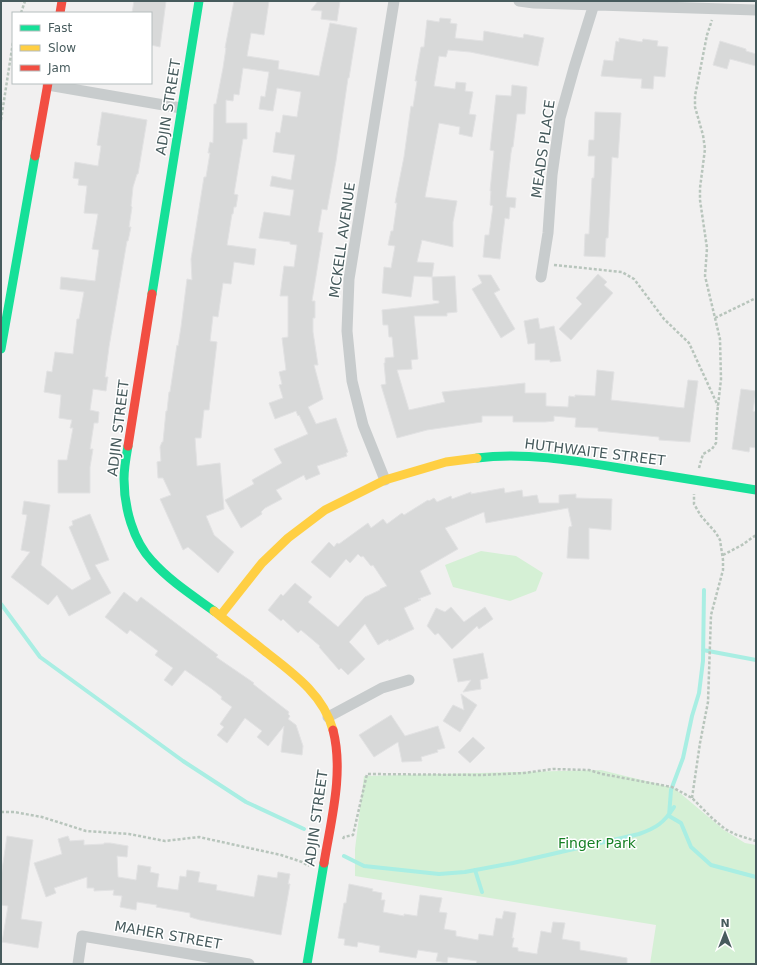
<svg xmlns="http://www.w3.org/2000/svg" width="757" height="965" font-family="'DejaVu Sans',sans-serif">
<rect width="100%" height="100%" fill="#f1f0f0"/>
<!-- green -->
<path fill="#d5f0d5" d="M481,551L516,556L543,573L536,591L510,601L453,587L445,565Z
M601,770L674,788L724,830L745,843L756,845V964H650L656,925L355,876V849L364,776Z"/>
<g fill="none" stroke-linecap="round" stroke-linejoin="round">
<!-- stream -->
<path stroke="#a9eee3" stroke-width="4" d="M704,590L703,661L699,693L692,716L683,758L671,790L669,816L681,823L691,847L711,865L756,877
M1,604L40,657L183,761L246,802L304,829
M703,650L756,660
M344,856L364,866L439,874L465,872L513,863L639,834C656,828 664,823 674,807
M475,870L482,892"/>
</g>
<!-- building -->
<path fill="#d8d9d9" stroke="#e2e2e3" d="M134,1H166L160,47L151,45V13H132Z
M234,1H269L264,35L251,33L247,56L279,61L278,69L319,76L330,23L357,28L349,78H348L336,161L327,210L322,209L318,232L323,233L312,301H315V318H313V332L318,365H314L323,399L308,407L316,424L336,418L348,452L346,453L347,456L317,466L320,474L306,480L304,475L276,490L282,499L265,508L261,512L262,514L241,528L225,500L254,484L252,480L282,463L274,449L308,434L299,415L298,416L296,411L275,419L269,403L283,398L279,385L282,384L279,372L286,370L282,338L288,337V296H280L284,266L294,267L297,245L290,244V242L259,238L264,212L290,216L294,190L270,186L272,176L291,180L295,155L273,152L276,132L280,133L283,115L297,117L301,92L277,88L273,111L259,109L261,96L265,97L269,72L243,68L239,95L234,94L233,101L226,100V123H247V139H243L234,194L238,195L236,207H234L233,214H232L227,245L256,249L254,265L234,262L231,284L223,283L218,317L213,316L210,341L217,342L209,410H204L201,438H195L197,466L220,463L224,509L206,516L214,535L234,552L218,573L188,547L183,550L160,499L171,495L163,478H158L157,462L161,461L160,447L162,442H163L166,411H167L169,392H170L177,345L178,346L181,327L187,279L192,280L191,259L204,177H206L210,153H208L210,142L213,143L214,104H216L223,68L226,48H225Z
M318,1H340L337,21L321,19L322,11L311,10Z
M440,18L451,19L450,23L457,24L455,38L483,41L484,31L523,38L524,34L544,38L538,66L470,52L448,50L446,57L439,56L434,86L455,89L456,82L466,83L465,91L473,92L469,114L476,115L472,137L459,134L460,127L439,123L425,197L457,201L453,222V247L422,240L417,262L434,263L432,277L455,276L457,312L447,313V316H414L418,359L411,360L412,369L397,370L409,410L445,402L442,392L525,383V393H546V406L568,407L569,396L575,397V395L595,396L597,370L614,372L611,400L684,408L688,380L698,381L690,442L659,440V437L598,431V428L575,427L576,418L554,416V421L545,422H513V416H482V422L427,430L397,438L381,385L386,384L384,363H385V358L394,357L392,337H389L388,325H383L382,310L433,304L439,303V301L433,300L432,277L414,276L411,297L382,293L384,267L391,268L395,246L388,245L391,231H393L397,203H395L397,192L404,157L411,106L413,107L417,81H415L421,47H424L427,20L439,22Z
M619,38L642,42L643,39L658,41L657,46L668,47L665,77L654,76L653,89L641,88L642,79L601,76L604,60L613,61L616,41L619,42Z
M720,41L746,49V51L756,54V66L730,59L727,69L713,65Z
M512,85L527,87L525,114H517L513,147H512L511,153L506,197L516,198L515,208L510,207L509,219L505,218L500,259L483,257L485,235H489L493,206L490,205L491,191H490L494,151L490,150L496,95L511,96Z
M102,112L147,120L138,174H137L133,187L131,206L132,207L129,227H131L128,241H127L109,347L105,377H108L106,391L93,389L90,410L99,412L98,423H94L90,449H93L90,467V493H58V460H67L73,428H70L72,420L59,418L61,395L44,392L47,371L52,372L55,352L73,354L77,319H79L84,292L60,289L61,277L95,281L99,250L92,249L98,214L84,213L87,186L78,185L79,179L73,178L75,162L98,166L101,146L97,145Z
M595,112L621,113L618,158L612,157L608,238H606L605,257L584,256L585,234H589L592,178H594L595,156H588L589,140H594Z
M598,274L607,282L604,285L613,293L571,340L559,329L582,304L576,298Z
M478,275H491L500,290L494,293L515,329L501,338L472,289L482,283Z
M538,318L540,329L554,326L561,361L550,362V360H535V343L528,344L524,321Z
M741,389L756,391L753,411L756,412V448L750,447L749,452L732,449Z
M504,488L505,493L522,490L523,497L537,495L539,503H559V495L576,494V498L612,499L611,530L589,528V559L567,558L569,527L572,526L568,508L486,523L484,512L445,528L458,549L420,571L431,594L418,599L421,600L404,608L414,629L389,641L388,639L378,645L365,624L349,642L365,659L348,675L341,668L339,670L319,647L320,646L301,630L298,633L283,619L281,621L268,610L281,594L283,596L295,583L312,597L308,602L338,627L365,597L380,590V589L387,586L373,565L371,566L363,556L361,557L358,554L350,563L346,559L330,578L311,562L329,542L334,547L337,543L339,544L368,523L371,528L383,519L387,524L402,513L404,515L428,500L429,501L434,498L437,502L451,496L452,499L471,492V494Z
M24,501L50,505L41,565L72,590L91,579L69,527L73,525L72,521L90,514L109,560L95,565L111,593L69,616L57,595L48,605L11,577L30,552L21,550L27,515L22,514Z
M124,592L137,602L141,597L218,655L216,657L254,683L253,684L289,712L288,714L290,716L288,719L296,725L303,746L302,755L281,752L284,726L268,746L257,737L262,731L245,718L227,743L217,735L224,727L220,724L232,707L221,699L222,697L212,689L185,670L172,686L164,680L173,668L155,655L158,651L130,630L127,634L105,617Z
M451,607L464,622L485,607L493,619L479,629L477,626L452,649L438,633L435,635L427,626L436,608L445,612Z
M483,653L488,678L480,680L481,689L463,692L471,680L458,682L453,659Z
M461,694L477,705L460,732L443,721L453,705L464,710Z
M391,715L405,736L438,726L445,748L437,750L438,752L421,757L422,761L402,762L398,742L374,757L359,735Z
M473,737L485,748L470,763L458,752Z
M7,836L33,840L21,919L42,922L38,948L2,942L8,906L1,905V877Z
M68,836L70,841L84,840V845L104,844V843H110L128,846L127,857L117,856L118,877L136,880L138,865L151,867L150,872L159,874L157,887L178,890L180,876L186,877L187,870L200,872L198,882L217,885L216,890L254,897L258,875L277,878L278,872L290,874L288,884H290L281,935L200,920L190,917V913L156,907L157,905L137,902L136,910L120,907L122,896L113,895L114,890L94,891V888H87V877L54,888L56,893L46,897L34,863L62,854L58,839Z
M349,884L373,889L372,891L382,893L381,900H385L383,912L404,916V914L417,916L420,895L442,898L439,912L447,913L444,929L456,931V936L478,940L479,934L493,936L496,918L502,919L504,911L516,913L512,938H514L512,947L518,948V951L537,954L541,931L551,933L553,922L565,923L562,939L580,942V950L627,958V964H476L477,961L448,957L447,963L436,961L438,953L418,950L416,958L379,952L380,946L358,942L357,947L344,945L345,939L338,938L344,903H346Z"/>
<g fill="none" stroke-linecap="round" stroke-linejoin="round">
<!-- path -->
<path stroke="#b8c5bc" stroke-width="2.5" stroke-dasharray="3 2" stroke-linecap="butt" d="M21,13L25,1
M1,120L13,42
M554,265L622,272L634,279L664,319L689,343L718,406
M715,318L756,298
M699,468L703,454L712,449L716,443L717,415L721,379L720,339L705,276L707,248L700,200V188L705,149L703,135L695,107V96L707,35L712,20
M723,555L742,545L756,535
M692,798L700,743L708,702L711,615L723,570V560L720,540L716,533L701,516L694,504V494
M1,812H14L42,817L86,831L129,834L165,841L199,837L281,855L302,862L309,866
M343,839L344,837L353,835L367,774L483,775L524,773L553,769L589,770L602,774L672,787L692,798L712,818L725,829L737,835L756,841"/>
<!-- street -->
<path stroke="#c8cccd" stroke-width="11" d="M519,1L534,3L756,10
M48,85L181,108
M541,277L548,233L552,175L560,118L574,68L594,4
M385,480L363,425L352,381L347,331L349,279L394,1
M328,717L382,688L409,680
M78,964L82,936L249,964"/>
<!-- fast -->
<path stroke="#16e098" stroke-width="9" d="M152,294L199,1
M1,349L35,156
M128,446C126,457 124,468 124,479C124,507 133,541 152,561C170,581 192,595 214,611
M477,458C527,452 577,461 626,469C669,476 713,483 756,490
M307,964L324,863"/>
<!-- slow -->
<path stroke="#ffcf43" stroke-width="9" d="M214,611C230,624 246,636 262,649C290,671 323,693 333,730
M220,616L262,563L288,538L325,510L385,480L446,462L477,458"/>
<!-- jam -->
<path stroke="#f24e42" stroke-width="9" d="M60,13L62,1
M35,156L48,83
M128,446L152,294
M324,863C331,820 344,773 333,730"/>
</g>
<g text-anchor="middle" stroke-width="3" stroke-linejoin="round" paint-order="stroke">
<!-- street labels -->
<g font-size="14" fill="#475b5d" stroke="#fff">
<text transform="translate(168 107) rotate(-81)" y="5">ADJIN STREET</text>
<text transform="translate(543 149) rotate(-82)" y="5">MEADS PLACE</text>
<text transform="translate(342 240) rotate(-82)" y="5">MCKELL AVENUE</text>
<text transform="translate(118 428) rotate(-83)" y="5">ADJIN STREET</text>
<text transform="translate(595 452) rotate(7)" y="5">HUTHWAITE STREET</text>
<text transform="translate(316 818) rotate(-82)" y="5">ADJIN STREET</text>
<text transform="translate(168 935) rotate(10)" y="5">MAHER STREET</text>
</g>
<!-- park labels -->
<g font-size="14" fill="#168025" stroke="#fff">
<text x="597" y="848">Finger Park</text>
</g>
</g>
<!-- border -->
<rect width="757" height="965" fill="none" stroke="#475b5d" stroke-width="4"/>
<!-- legend -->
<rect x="12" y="12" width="140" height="72" fill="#ffffff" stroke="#b5bdbe"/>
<rect x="20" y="25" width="20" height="6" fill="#16e098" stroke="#b5bdbe"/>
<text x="48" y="32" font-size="12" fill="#475b5d">Fast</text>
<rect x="20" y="45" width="20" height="6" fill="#ffcf43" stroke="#b5bdbe"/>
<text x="48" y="52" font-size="12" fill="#475b5d">Slow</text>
<rect x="20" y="65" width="20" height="6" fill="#f24e42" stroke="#b5bdbe"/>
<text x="48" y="72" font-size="12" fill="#475b5d">Jam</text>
<!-- north arrow -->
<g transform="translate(725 933)" stroke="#ffffff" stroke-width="3" paint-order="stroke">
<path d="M0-3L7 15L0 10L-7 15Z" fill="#475b5d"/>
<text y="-6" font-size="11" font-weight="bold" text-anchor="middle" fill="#475b5d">N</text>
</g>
</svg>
